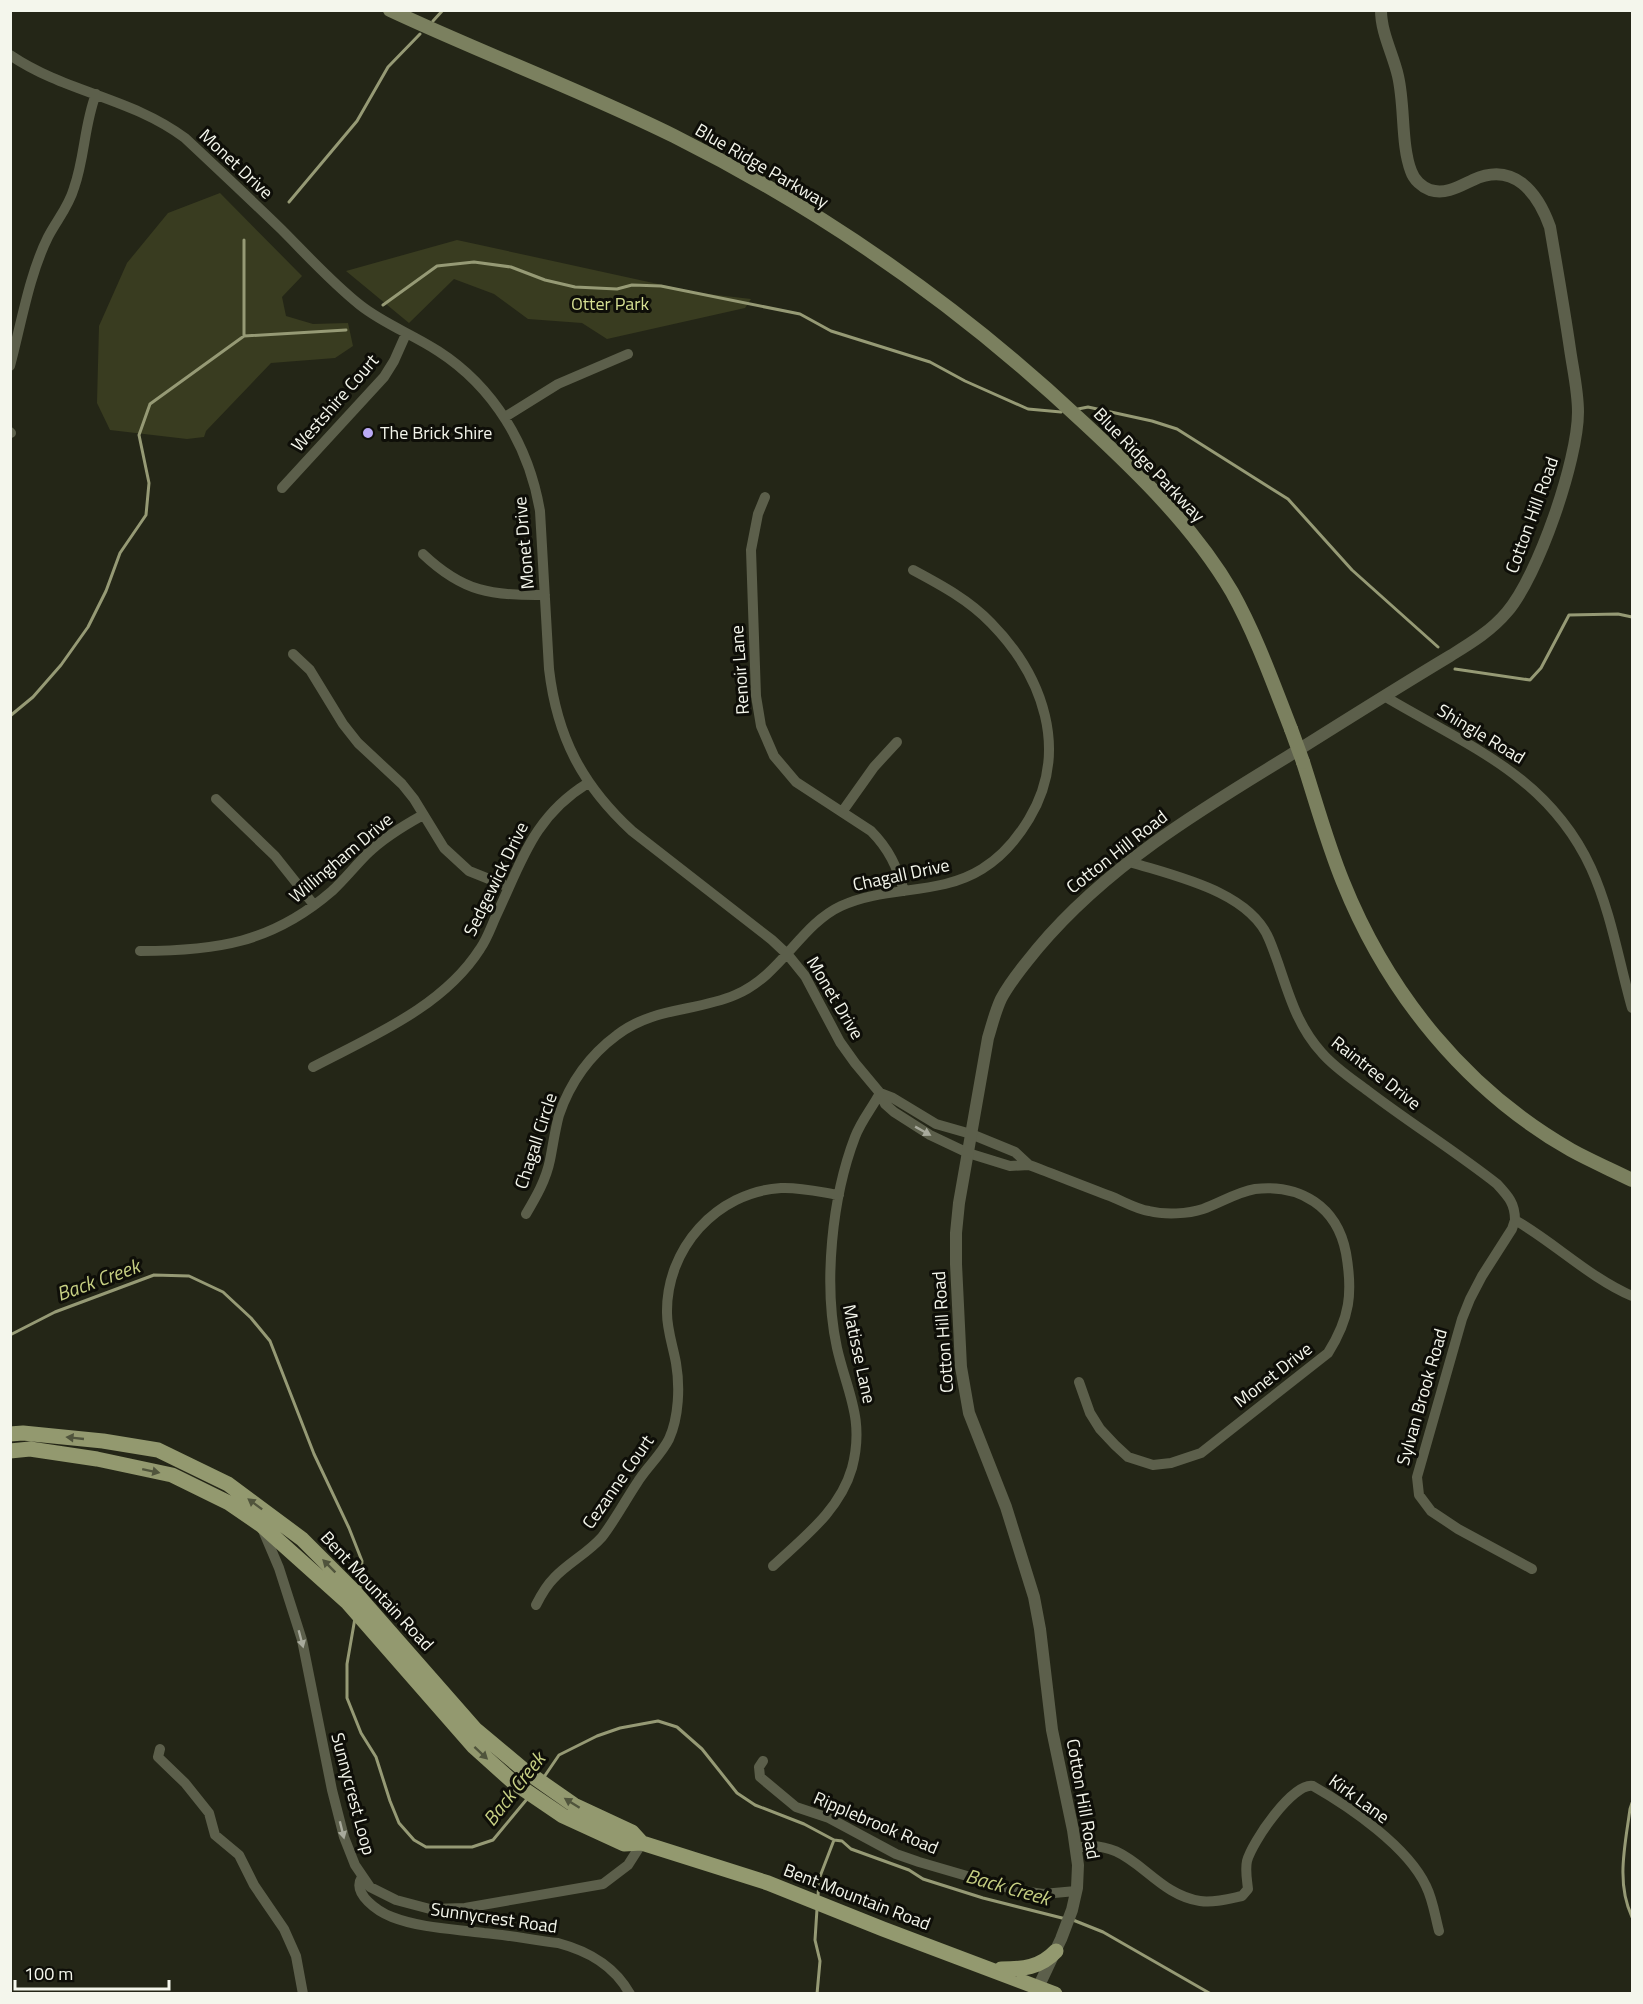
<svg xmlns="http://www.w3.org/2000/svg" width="1643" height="2004" font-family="'Titillium Web',sans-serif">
<rect width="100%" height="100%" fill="#242617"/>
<!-- green -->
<path fill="#393c20" d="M220,193L302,276L282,297L286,316L313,324L348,323L353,346L335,358L271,363L206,431L204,437L187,439L110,430L97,403L99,326L127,263L168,213Z
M457,240L699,293L751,299L745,308L607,339L582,323L528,319L494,294L454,279L409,323L346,271Z"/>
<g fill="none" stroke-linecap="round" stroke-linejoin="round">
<!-- stream -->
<path stroke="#969a75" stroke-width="3" d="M433,21L443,10
M289,202L357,121L388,67L420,34
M383,305L437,266L474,262L511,267L545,280L575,287L617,289L632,285L661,286L800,314L831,331L930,362L965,381L1028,409L1061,412
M244,336L346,330
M1078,409L1088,407L1152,421L1177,429L1288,499L1352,570L1438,647
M1455,669L1530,680L1541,668L1569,615L1618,614L1632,617
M10,716L33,697L61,665L88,627L106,591L120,553L146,515L149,483L139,435L150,404L244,336V240
M10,1335L55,1312L154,1275L189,1276L223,1292L251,1318L270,1341L314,1454L349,1528L362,1561L360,1588
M355,1618L347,1664V1698L361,1733L376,1757L390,1801L399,1823L414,1840L426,1847H472L493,1840L527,1799
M544,1777L559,1755L597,1736L620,1728L658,1721L677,1727L702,1749L737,1793L755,1805L804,1824L834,1840L842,1841L851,1849L909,1870L923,1879L983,1898L1066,1919
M1632,1803L1630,1809C1625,1846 1616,1883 1632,1917
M818,1896L819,1879L834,1840
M1073,1920L1103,1932L1211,1994
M817,1994L820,1961L815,1940L817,1909"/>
<!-- minor -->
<path stroke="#5c5f4b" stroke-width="10" d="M10,55C66,93 130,97 185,138C217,168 249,198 281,229C306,254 331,282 360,305C384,324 412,334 438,351C494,387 529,446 540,511L549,669C557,737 582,785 632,831L772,940L788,955L805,976L840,1042L855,1063L880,1093L885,1104L894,1112L930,1135L968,1153L1010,1166L1029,1165
M10,366C21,325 29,275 48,237C57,220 69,206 74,188C85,157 84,125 96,94
M505,417L558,384L628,354
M10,432L11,433
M282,488L384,377L394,361L406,334
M765,497L758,514L751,550L756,696L761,726L774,756L796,782L871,831C889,849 897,867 904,891
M423,554C463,592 492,596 545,595
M293,654L310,670L343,724L358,743L402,784L414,799L444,848L469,871L509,887
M1384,696C1466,745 1548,775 1591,868C1611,912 1619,962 1632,1008
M216,799L275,856L314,905
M842,812L874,767L897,742
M1130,862C1174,876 1249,891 1269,939C1286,979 1291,1019 1322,1053C1335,1068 1352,1079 1368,1091C1410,1123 1455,1151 1497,1184C1508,1196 1515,1203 1515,1220C1555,1243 1590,1278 1632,1296
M140,951C216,951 272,943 332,891C344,880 355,866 367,854C383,838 403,826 423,815
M313,1067C372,1036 443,1007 480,949C487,939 491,927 496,916C522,861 533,817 588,783
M880,1093L893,1098L936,1124L971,1134L1015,1152L1029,1165C1056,1175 1083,1186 1110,1196C1123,1201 1136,1209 1149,1211C1165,1215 1188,1214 1203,1209C1220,1203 1237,1192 1255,1189C1300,1184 1337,1206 1346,1253C1353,1293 1350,1318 1328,1353L1201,1453L1171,1463L1153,1465L1128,1457L1115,1445L1100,1429L1090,1413L1079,1382
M526,1214C536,1197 546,1180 550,1160C553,1145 555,1130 559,1115C570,1083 590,1055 617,1035C653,1007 695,1012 735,995C781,976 800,925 841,906C886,885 939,896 982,869C1002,857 1017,839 1029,819C1070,751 1043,676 991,623C969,600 941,585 913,570
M1515,1220L1512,1229L1482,1276L1470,1299L1462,1319L1417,1477L1419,1495L1431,1511L1458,1529L1532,1569
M262,1528L279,1568L302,1640L332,1790L344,1837L355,1865L370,1887L396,1900L430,1909L465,1908L603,1884L628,1865L642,1843
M773,1566C804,1537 840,1510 852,1468C865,1419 847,1392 837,1348C823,1284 832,1197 855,1137C861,1121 872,1108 880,1093
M536,1605C541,1595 546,1586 554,1578C568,1563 588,1553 602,1537C615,1520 625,1501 637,1483C646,1468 661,1455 669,1439C679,1417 680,1386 676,1363C673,1346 667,1330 667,1313C666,1249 716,1192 781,1188C800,1187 820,1192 839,1195
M160,1749L158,1757L185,1783L209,1813L215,1835L239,1855L254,1885L284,1929L296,1956L303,1994
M763,1761L759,1767L760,1777L796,1807L829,1818L896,1854L919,1862L1015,1890L1043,1894L1076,1891
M1076,1848C1132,1835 1149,1893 1200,1901C1214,1903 1228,1899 1242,1896L1248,1889C1247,1880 1245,1870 1247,1861C1252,1842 1293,1782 1313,1786C1350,1807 1408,1847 1426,1886C1433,1900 1435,1916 1439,1931
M362,1877C351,1894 379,1912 392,1917C420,1928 454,1929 484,1933C508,1935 533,1940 558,1943C588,1951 614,1965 630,1994"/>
<!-- tertiary -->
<path stroke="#5c5f4b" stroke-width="12" d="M1035,1994L1061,1939L1072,1910L1077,1888L1078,1865L1073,1830L1052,1730L1040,1629L1034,1597L1006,1507L969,1413L961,1367L956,1264V1233L959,1203L988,1038C992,1025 995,1012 1001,999C1011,980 1025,964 1038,948C1106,867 1198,811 1287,757C1341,723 1395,689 1450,656C1471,643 1491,631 1507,612C1538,576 1578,460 1578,412C1578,391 1573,370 1570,349C1564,308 1557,268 1550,227C1538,193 1514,161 1473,180C1460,186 1446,195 1430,190C1422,187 1414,180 1411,171C1401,145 1405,106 1398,76C1393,54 1381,33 1381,10"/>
<!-- secondary -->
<path stroke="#7b805f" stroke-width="14" d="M390,10C484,54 581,90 674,136C822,210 962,308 1083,422C1138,473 1194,527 1232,592C1256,635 1273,683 1291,729
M1303,762C1316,802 1327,843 1343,882C1388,994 1466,1090 1571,1150C1591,1161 1612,1170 1632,1180"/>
<!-- primary -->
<path stroke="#93996f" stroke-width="15" d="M10,1434L23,1433L103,1441L158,1450L228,1484L302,1539L353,1590L475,1729L524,1770L574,1805L632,1832L642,1843
M10,1451L30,1449L97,1459L172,1475L229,1503L261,1525L348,1603L474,1747L513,1782L563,1816L624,1844L642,1843L768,1883L883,1929L1055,1994
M1001,1969C1023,1969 1040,1968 1056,1951"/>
<!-- secondary-bridge -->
<path stroke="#7b805f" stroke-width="14" d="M1291,729L1303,762"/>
</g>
<!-- one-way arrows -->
<defs><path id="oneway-solid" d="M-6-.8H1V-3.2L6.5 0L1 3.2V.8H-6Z" transform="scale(1.5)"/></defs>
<g fill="#a8aa9c">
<use href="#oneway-solid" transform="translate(923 1131) rotate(29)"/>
<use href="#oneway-solid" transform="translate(301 1639) rotate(75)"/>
<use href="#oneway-solid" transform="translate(342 1830) rotate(76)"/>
</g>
<g fill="#50543c">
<use href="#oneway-solid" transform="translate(75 1438) rotate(-174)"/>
<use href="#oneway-solid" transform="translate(151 1471) rotate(12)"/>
<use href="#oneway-solid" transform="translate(255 1504) rotate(-143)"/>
<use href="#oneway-solid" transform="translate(329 1566) rotate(-135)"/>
<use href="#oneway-solid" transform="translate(481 1753) rotate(43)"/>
<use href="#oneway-solid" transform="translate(572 1803) rotate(-148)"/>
</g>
<!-- markers -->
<circle fill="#bbaaf6" stroke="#0e0e08" stroke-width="2" cx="368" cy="433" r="6"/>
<g text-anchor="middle" stroke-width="6" stroke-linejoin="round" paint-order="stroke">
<!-- street labels -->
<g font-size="18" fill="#f4f6ec" stroke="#0e0e08">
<text transform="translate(236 164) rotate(43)" y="6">Monet Drive</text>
<text transform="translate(762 166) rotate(30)" y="6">Blue Ridge Parkway</text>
<text transform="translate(335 403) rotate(-49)" y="6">Westshire Court</text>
<text transform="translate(1149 465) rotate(46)" y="6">Blue Ridge Parkway</text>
<text transform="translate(1532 515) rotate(-70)" y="6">Cotton Hill Road</text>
<text transform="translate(524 543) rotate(-95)" y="6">Monet Drive</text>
<text transform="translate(740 670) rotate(-94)" y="6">Renoir Lane</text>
<text transform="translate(1481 734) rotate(31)" y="6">Shingle Road</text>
<text transform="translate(1117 852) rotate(-38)" y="6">Cotton Hill Road</text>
<text transform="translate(341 858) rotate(-40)" y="6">Willingham Drive</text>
<text transform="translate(901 875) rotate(-12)" y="6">Chagall Drive</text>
<text transform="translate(496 879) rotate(-64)" y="6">Sedgewick Drive</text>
<text transform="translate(835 998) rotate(59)" y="6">Monet Drive</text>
<text transform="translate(1376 1073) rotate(38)" y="6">Raintree Drive</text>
<text transform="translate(536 1141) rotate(-72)" y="6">Chagall Circle</text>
<text transform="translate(943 1332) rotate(-94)" y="6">Cotton Hill Road</text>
<text transform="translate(859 1354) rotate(78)" y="6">Matisse Lane</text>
<text transform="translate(1273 1375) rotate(-38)" y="6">Monet Drive</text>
<text transform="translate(1422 1397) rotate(-74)" y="6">Sylvan Brook Road</text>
<text transform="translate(618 1482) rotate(-55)" y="6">Cezanne Court</text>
<text transform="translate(377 1591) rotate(47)" y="6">Bent Mountain Road</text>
<text transform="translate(353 1794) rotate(75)" y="6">Sunnycrest Loop</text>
<text transform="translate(1083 1799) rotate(80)" y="6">Cotton Hill Road</text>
<text transform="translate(1359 1799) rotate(36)" y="6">Kirk Lane</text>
<text transform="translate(876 1823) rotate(23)" y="6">Ripplebrook Road</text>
<text transform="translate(857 1897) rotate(21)" y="6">Bent Mountain Road</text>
<text transform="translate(494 1918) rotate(8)" y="6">Sunnycrest Road</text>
</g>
<!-- park labels -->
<g font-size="18" fill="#d6df92" stroke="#0e0e08">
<text x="610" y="310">Otter Park</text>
</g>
<!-- poi labels -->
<g font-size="18" fill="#f4f6ec" stroke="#0e0e08" text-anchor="start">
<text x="380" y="439">The Brick Shire</text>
</g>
<!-- water labels -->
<g font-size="20" font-style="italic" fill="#c7d083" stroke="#0e0e08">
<text transform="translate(98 1280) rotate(-20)" y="7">Back Creek</text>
<text transform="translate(514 1789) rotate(-52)" y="7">Back Creek</text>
<text transform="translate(1008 1887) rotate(16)" y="7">Back Creek</text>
</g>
</g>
<!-- border -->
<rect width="1643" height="2004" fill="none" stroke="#f4f6ec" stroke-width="24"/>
<!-- scale -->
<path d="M15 1980v9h154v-9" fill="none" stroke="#f4f6ec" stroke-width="3"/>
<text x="24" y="1980" font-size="18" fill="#f4f6ec" stroke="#0e0e08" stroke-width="4.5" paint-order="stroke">100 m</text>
</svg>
